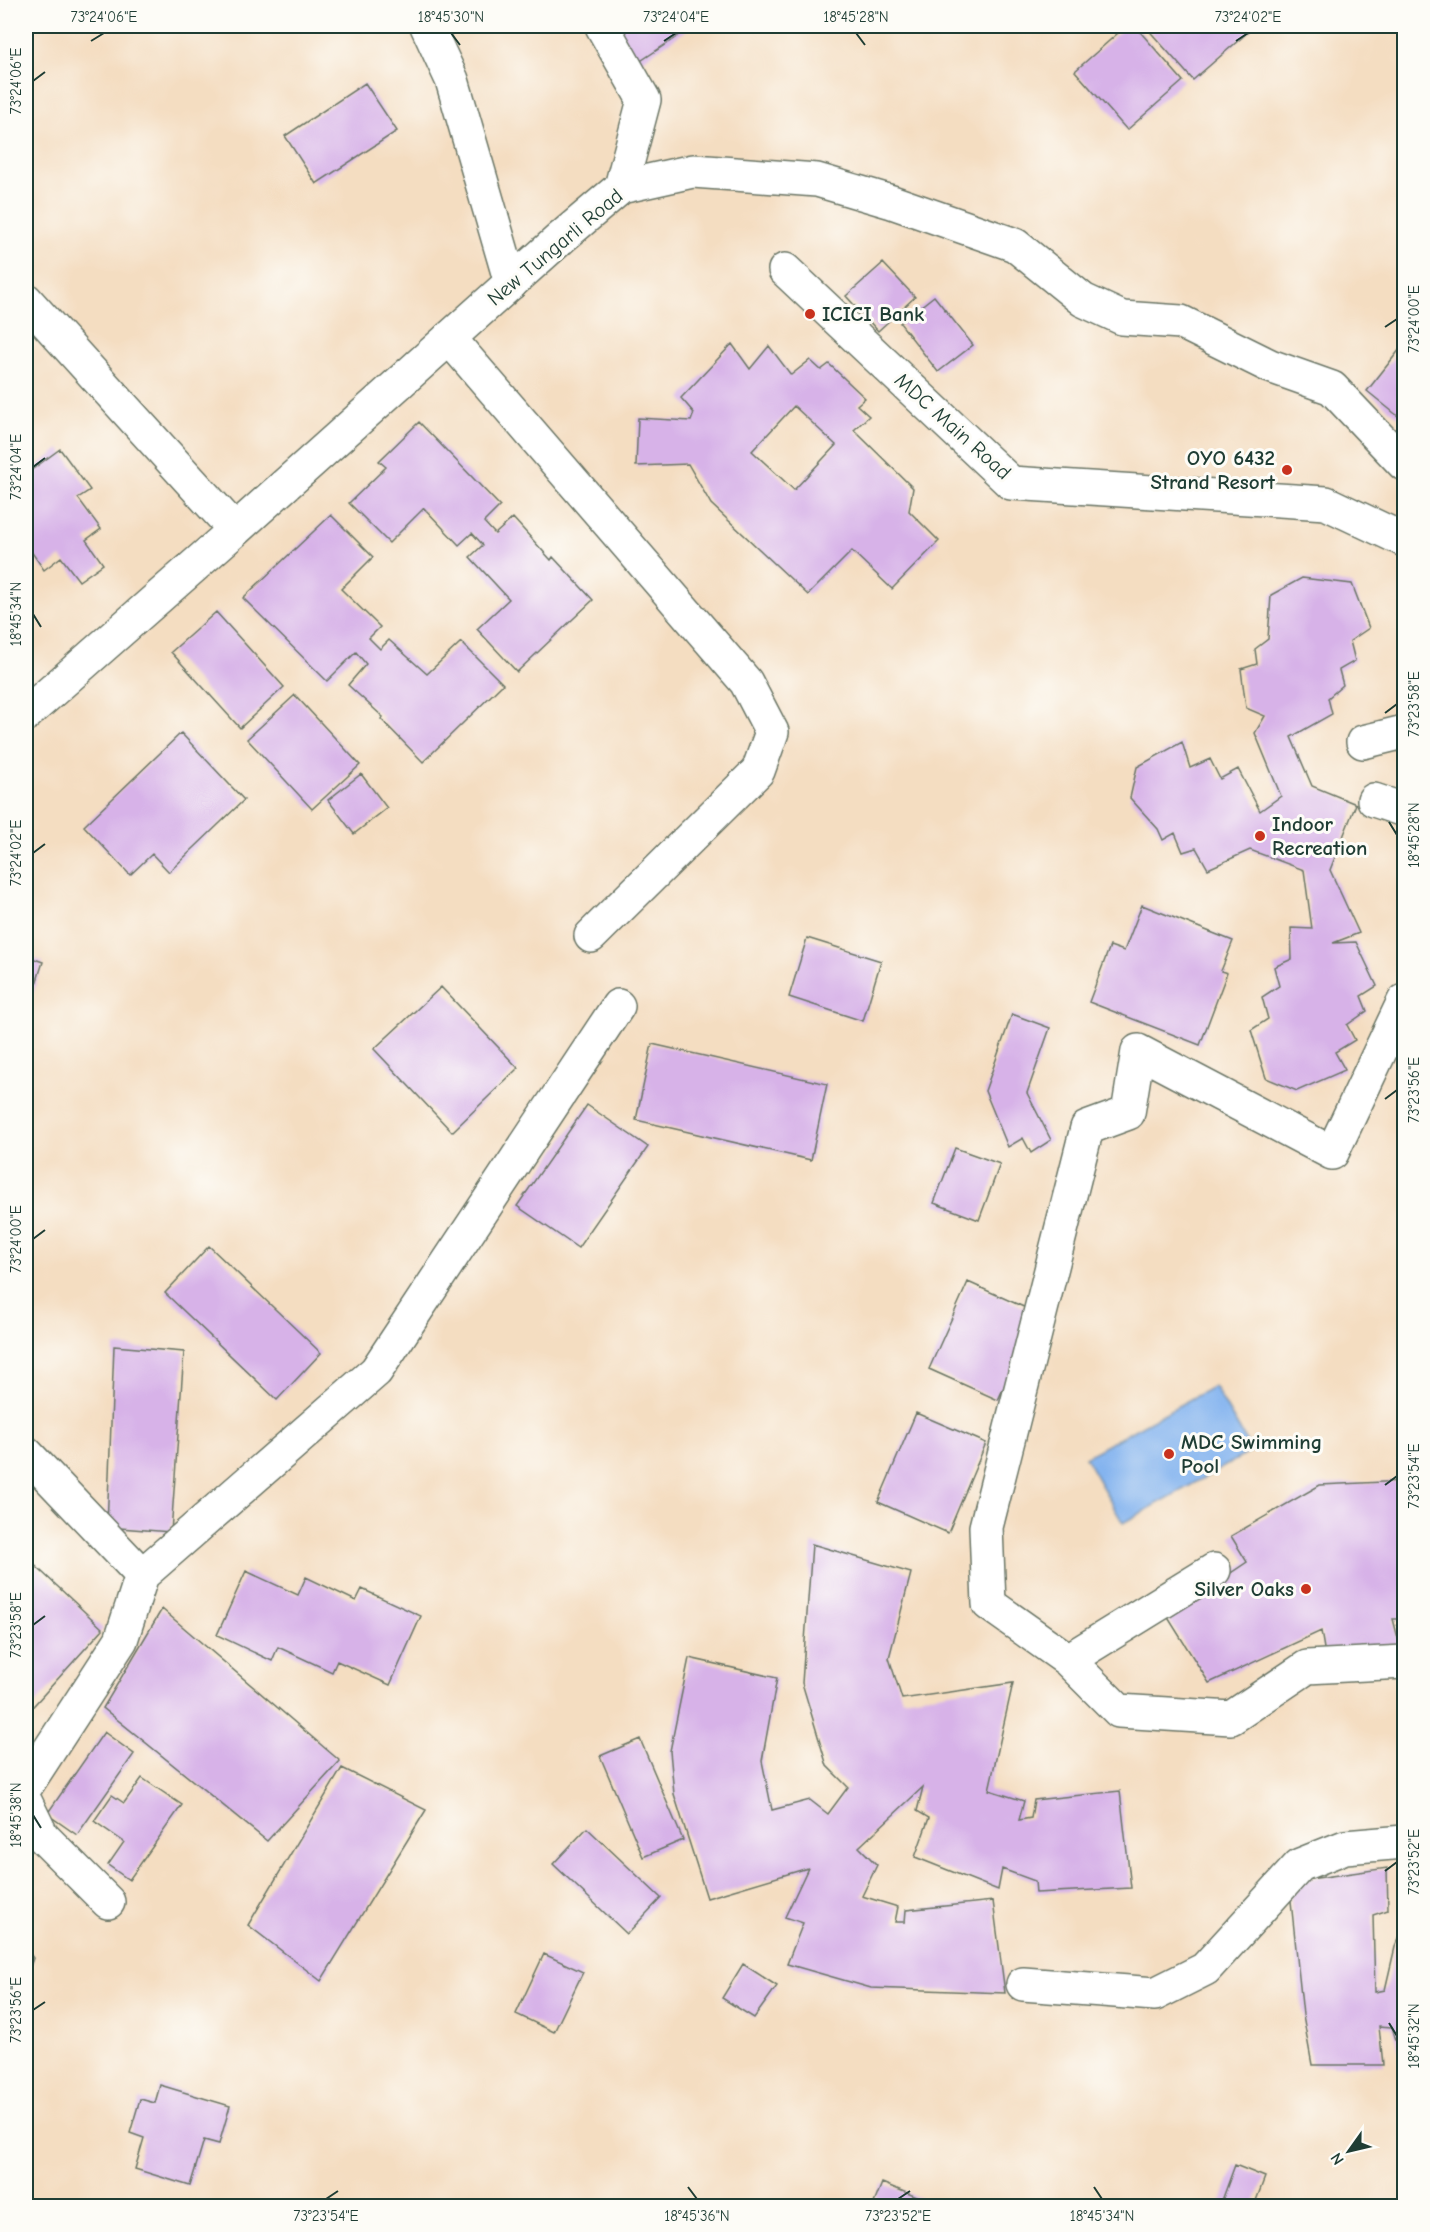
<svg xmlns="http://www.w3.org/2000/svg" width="1430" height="2232" font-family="'Comic Neue',sans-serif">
<rect width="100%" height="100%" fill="#fdfcf7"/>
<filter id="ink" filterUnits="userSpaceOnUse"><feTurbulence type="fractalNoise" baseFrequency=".0167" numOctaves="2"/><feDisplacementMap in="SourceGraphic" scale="12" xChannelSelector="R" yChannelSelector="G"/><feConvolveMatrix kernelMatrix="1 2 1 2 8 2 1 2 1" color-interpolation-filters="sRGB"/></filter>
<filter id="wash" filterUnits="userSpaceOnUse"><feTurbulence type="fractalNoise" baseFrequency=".008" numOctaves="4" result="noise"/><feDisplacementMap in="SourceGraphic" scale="24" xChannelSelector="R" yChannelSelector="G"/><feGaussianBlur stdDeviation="1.35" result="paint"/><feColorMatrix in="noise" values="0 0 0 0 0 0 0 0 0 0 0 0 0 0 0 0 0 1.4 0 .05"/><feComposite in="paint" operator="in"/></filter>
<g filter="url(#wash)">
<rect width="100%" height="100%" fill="#f4ddc1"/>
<!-- water -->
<path fill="#84b4ef" stroke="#527892" stroke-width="1.5" d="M1214,1386L1252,1451L1123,1523L1085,1457Z"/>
<g id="blocks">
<!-- building -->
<path fill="#d7b2e8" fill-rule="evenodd" d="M610,26H693L636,64Z
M1126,26H1135L1183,81L1127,130L1075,71Z
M1145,26H1255L1193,80Z
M365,83L397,131L316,184L285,136Z
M883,263L915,297L878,331L846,296Z
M934,296L973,345L938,372L900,323Z
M732,344L750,369L769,346L791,375L810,360L821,370L829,364L865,398L857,405L869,416L854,430L913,488L909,511L939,541L892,589L852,551L808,595L711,504L688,464L636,466L638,418L691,421L694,413L681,398ZM794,406L836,445L794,490L752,451Z
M1404,344V421L1367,391Z
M419,422L500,506L484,522L495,534L513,518L551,560L553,557L593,600L517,672L477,629L509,599L470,557L483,545L472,533L459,545L424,508L389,543L349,503L386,467L379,461Z
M60,449L90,490L78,498L101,529L86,540L103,564L79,581L61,557L44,570L26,544V474Z
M331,515L373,557L341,589L380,627L369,638L380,649L389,640L427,674L461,642L503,684L423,762L381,719L383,717L348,685L366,664L356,652L327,681L243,598Z
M1302,578L1352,584L1369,628L1350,641L1355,661L1339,670L1343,685L1328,698L1332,714L1291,737L1312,786L1356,804L1330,870L1359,933L1333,943L1356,942L1377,986L1361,996L1367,1011L1347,1025L1355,1040L1335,1052L1345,1070L1297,1091L1266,1078L1251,1030L1268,1019L1262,997L1279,986L1274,967L1292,959L1291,928L1312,929L1304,870L1250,850L1208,869L1196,848L1183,852L1175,833L1163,840L1158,829L1130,798L1137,767L1182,742L1190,768L1210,759L1220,779L1238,769L1260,811L1281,796L1255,733L1265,716L1246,708L1241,669L1257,664L1255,649L1268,639L1271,595Z
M216,612L284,687L240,728L171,652Z
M295,695L360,765L312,809L247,739Z
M181,733L244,800L169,872L152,854L130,875L84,826Z
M361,774L387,808L354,834L328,800Z
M1142,905L1233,941L1221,971L1227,973L1200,1045L1089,1002L1110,946L1124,951Z
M807,938L881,961L863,1021L789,997Z
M26,956L43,962L33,993L26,991Z
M441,987L518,1068L452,1132L374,1049Z
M1012,1014L1050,1028L1027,1093L1051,1140L1031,1153L1023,1138L1008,1147L985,1091Z
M652,1044L827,1084L811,1160L636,1120Z
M587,1105L648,1147L578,1248L517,1206Z
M955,1148L1000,1164L979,1220L934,1203Z
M209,1246L321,1353L277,1400L165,1293Z
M968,1282L1037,1313L998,1400L929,1369Z
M114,1346L184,1352L171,1532L107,1527Z
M916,1413L986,1443L948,1533L878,1502Z
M1404,1481V1619H1393L1403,1657L1328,1672L1321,1631L1209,1683L1167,1616L1247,1562L1231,1536L1320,1485Z
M812,1544L911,1573L889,1658L902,1699L1013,1683L989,1790L1024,1801L1019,1820L1031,1818L1034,1800L1120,1791L1131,1888L1036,1893L1035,1881L1002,1869L998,1890L915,1857L929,1818L917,1811L923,1787L859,1847L877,1865L862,1896L898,1907L895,1922H905L906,1910L993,1901L1005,1993L871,1988L787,1964L803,1923L785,1917L808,1868L707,1898L674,1794L670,1751L689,1658L777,1678L762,1761L772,1810L810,1800L828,1814L848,1787L827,1766L802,1683Z
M26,1557L103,1629L26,1714Z
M246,1571L298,1595L306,1577L356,1601L362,1589L421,1616L390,1685L337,1661L332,1672L278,1647L272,1661L217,1635Z
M162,1609L340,1761L267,1841L103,1708Z
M104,1732L134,1754L77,1835L47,1814Z
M640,1739L683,1840L643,1857L600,1756Z
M342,1768L426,1810L321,1981L248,1925Z
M142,1778L182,1805L129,1880L108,1865L124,1842L94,1821L112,1795L124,1803Z
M587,1828L661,1898L627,1934L553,1864Z
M1387,1868L1388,1910L1373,1915L1375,1992L1385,1990L1395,1947L1404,1927V2066L1392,2027L1379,2026L1383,2065H1312L1303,2015L1289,1882Z
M26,1948L33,1958L26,1978Z
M544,1954L583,1972L554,2032L516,2014Z
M743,1964L777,1986L754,2018L722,1998Z
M160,2085L230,2106L219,2144L204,2140L190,2186L135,2169L144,2138L130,2133L140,2099L155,2103Z
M1235,2165L1265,2177L1254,2206H1220Z
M882,2183L932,2203L930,2206H873Z"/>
</g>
</g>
<g filter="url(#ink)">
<use href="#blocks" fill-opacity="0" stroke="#6a7565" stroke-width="1.5"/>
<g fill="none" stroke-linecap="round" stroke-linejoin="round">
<!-- minor casing -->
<g stroke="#6a7565" stroke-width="36">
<path id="minor" d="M427,26L452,80L511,283
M602,26L644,100L621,187
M785,270L1011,483L1326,503L1404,540
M449,338L746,682L772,732L758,771L591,936
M1363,742L1404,732
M1374,800L1404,810
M1404,1001L1332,1153L1138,1051L1128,1113L1087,1128L986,1527L989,1604L1068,1660L1119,1711L1231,1718L1307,1667L1404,1662
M26,1453L142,1575L376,1371L618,1006
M1068,1660L1214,1570
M26,1786L121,1640L142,1575
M26,1803L42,1836L108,1902
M1023,1984L1155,1994L1205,1969L1300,1865L1345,1847L1404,1842"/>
</g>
<!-- tertiary casing -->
<g stroke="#6a7565" stroke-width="36">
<path id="tertiary" d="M26,300L235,530L562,237L621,187L693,171L817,180L892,202L1015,245L1083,300L1122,318L1181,322L1270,366L1332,388L1404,464
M26,714L235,530"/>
</g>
<!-- minor -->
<use href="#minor" stroke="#fff" stroke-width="33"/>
<!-- tertiary -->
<use href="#tertiary" stroke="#fff" stroke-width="33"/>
</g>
</g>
<!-- ticks -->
<path fill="none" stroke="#1f3d34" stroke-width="2" d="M451,33L460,45M856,33L865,45M91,41L104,33M664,41L676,33M1236,41L1248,33M33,81L45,72M1385,327L1397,319M33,467L45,458M33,614L41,627M1385,713L1397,704M1389,822L1397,835M33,853L45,844M1385,1099L1397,1090M33,1239L45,1230M1385,1485L1397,1476M33,1625L45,1616M33,1815L41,1828M1385,1871L1397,1862M33,2010L45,2002M1389,2023L1397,2036M688,2187L697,2199M1094,2187L1102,2199M326,2199L338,2191M898,2199L910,2191"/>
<!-- markers -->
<g fill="#c8321e" stroke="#fdfcf7" stroke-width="2">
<circle cx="810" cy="314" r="6"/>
<circle cx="1287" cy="470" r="6"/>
<circle cx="1260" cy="836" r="6"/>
<circle cx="1169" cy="1454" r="6"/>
<circle cx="1306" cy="1589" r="6"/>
</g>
<g text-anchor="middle" stroke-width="6" stroke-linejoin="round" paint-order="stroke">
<!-- street labels -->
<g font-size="21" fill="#1f3d34" stroke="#fdfcf7">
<text transform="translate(555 247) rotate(-40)" y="7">New Tungarli Road</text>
<text transform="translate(953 426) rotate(42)" y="7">MDC Main Road</text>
</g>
<!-- poi labels -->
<g font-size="21" font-weight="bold" fill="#1f3d34" stroke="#fdfcf7" text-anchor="start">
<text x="822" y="321">ICICI Bank</text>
<text x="1275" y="465" text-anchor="end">OYO 6432<tspan x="1275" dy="24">Strand Resort</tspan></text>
<text x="1272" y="831">Indoor<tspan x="1272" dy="24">Recreation</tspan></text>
<text x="1181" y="1449">MDC Swimming<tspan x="1181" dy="24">Pool</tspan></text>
<text x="1294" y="1596" text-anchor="end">Silver Oaks</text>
</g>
</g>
<!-- margin -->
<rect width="1430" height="2232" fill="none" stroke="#fdfcf7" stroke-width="66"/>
<!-- north arrow -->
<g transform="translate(1349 2151) rotate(236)" stroke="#fdfcf7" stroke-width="4.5" paint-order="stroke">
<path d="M0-4.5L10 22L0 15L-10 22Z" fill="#1f3d34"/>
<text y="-9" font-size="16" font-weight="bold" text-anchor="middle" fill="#1f3d34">N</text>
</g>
<rect x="33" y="33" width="1364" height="2166" fill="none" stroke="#1f3d34" stroke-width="2"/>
<g font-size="15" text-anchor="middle" fill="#1f3d34">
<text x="104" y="22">73°24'06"E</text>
<text x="451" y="22">18°45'30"N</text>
<text x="676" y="22">73°24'04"E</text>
<text x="856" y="22">18°45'28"N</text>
<text x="1248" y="22">73°24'02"E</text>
<text transform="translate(16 81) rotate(-90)" y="5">73°24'06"E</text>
<text transform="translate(1414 319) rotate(-90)" y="5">73°24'00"E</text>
<text transform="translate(16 467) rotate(-90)" y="5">73°24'04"E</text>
<text transform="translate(16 614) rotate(-90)" y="5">18°45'34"N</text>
<text transform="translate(1414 704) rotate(-90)" y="5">73°23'58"E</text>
<text transform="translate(1414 835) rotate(-90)" y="5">18°45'28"N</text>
<text transform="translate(16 853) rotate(-90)" y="5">73°24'02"E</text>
<text transform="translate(1414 1090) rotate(-90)" y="5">73°23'56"E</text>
<text transform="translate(16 1239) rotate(-90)" y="5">73°24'00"E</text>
<text transform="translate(1414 1476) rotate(-90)" y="5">73°23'54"E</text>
<text transform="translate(16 1625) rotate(-90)" y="5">73°23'58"E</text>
<text transform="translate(16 1815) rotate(-90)" y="5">18°45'38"N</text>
<text transform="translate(1414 1862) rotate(-90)" y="5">73°23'52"E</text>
<text transform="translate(16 2010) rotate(-90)" y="5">73°23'56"E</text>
<text transform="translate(1414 2036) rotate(-90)" y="5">18°45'32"N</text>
<text x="326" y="2221">73°23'54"E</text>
<text x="697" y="2221">18°45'36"N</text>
<text x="898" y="2221">73°23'52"E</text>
<text x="1102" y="2221">18°45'34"N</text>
</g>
</svg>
